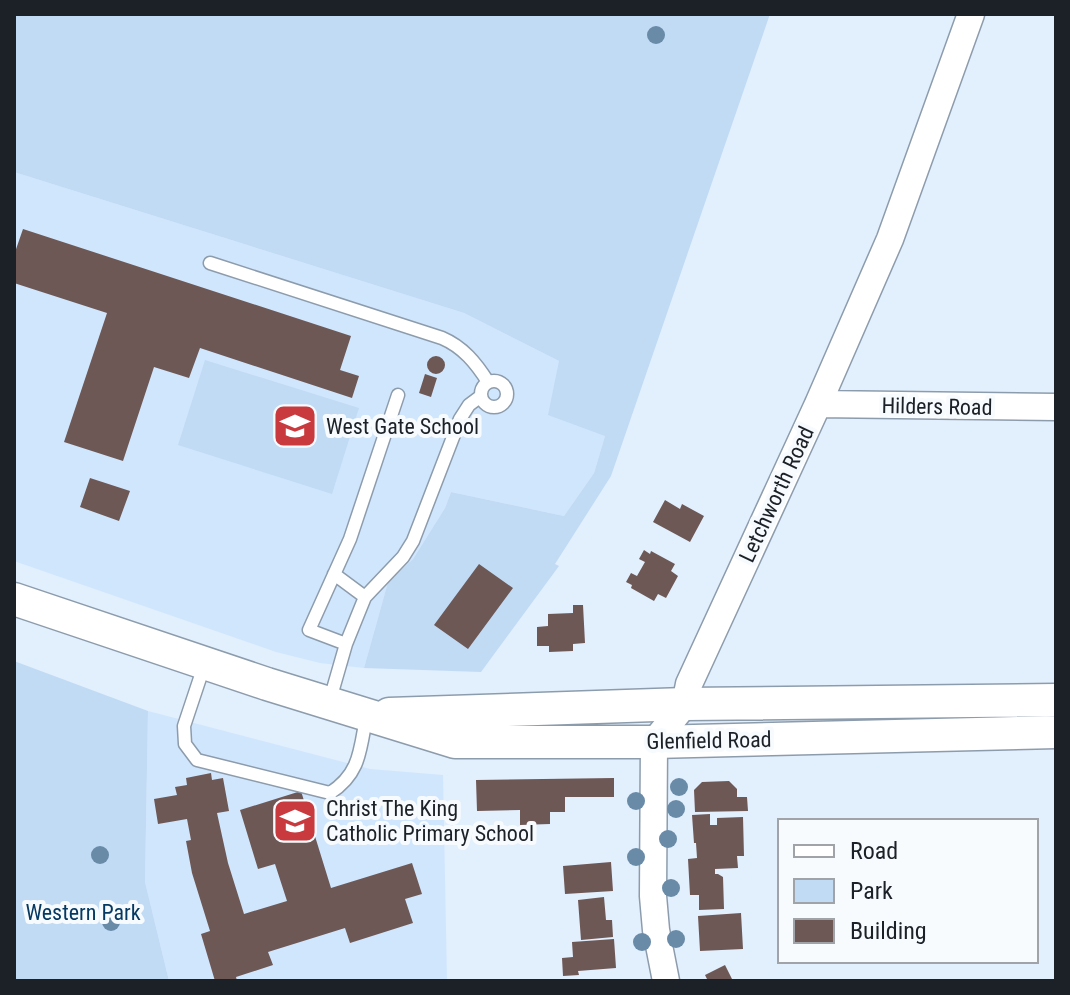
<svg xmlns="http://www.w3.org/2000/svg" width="1070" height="995" font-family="'Roboto Condensed',sans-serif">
<rect width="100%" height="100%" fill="#e2effd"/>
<!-- built -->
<path fill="#d0e6fd" d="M14,172L464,313L559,361L605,436L594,473L564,516L451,492L445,508L413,559L388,582L364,668L320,663L276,652L14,561Z
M148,711L370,769L443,775L447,981H169L145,882Z"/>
<!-- green -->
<path fill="#c1dbf5" d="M14,14H770L611,476L555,564L559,566L481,672L364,668L388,582L413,559L445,508L451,492L564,516L594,473L605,436L548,415L559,361L464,313L14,172Z
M205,360L359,408L332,494L178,445Z
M14,661L148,711L145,882L169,981H14Z"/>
<!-- building -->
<path fill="#6d5856" d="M23,229L351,336L340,370L359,376L352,398L200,348L189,378L154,367L123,461L64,442L107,313L14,283V255Z
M427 365a9 9 0 1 1 18 0a9 9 0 1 1-18 0Z
M425,374L437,378L431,397L419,393Z
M90,478L130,491L119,521L80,507Z
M665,500L680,509L682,504L704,516L690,542L653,522Z
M644,550L650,554L651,551L675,564L671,571L678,576L666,598L658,594L654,601L631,588L632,585L626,582L631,573L637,576L645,562L639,559Z
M479,564L513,588L468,649L434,625Z
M573,605H583L585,643L573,644V651L549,652V646H537V627L548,626V614L573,613Z
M211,773L212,780L223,778L229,811L217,813L228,863L244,914L287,901L275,864L258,869L240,810L301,791L331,888L412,863L422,894L405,899L413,923L350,943L345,928L268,952L273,965L236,977L237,981H215L201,934L210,931L192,873L186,841L191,840L187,819L158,824L154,799L177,795L175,787L187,785L186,778Z
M614,778V797H565V812H550V824L520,825V810L477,811L476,780Z
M729,781L737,789V797H747L748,811L695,812L694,790L702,782Z
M710,814V825H717V818L743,817L744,856H737L738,868L715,869V874H718L723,877L724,909L699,910V895H690L688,859L697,858L696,843H694L692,815Z
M611,862L613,891L565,894L563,866Z
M604,897L606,920H612L613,937L581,940L578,900Z
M741,913L743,949L700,951L698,916Z
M614,939L616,968L578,971L579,975L563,976L562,958L573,957L572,942Z
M725,965L733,981H708L705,975Z"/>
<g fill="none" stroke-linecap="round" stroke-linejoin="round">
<!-- service casing -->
<g stroke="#8d9cac" stroke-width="15">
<path id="service" d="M210,263L442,338C463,347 476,363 488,382
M481 394a13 13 0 1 1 26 0a13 13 0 1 1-26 0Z
M334,574L365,597
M346,644L309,630L350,539L398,395
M205,663L184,726L185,744L197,760L330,793C360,774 360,750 366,718
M329,703L346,644L365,597L403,557L413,541L460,419L469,405L481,396"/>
</g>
<!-- minor casing -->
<g stroke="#8d9cac" stroke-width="29">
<path id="minor" d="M818,404L1056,407
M666,981L656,930L653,896L654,742L685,704L689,684L818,404L890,239L971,14"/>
</g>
<!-- tertiary casing -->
<g stroke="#8d9cac" stroke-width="35">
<path id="tertiary" d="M14,599L267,684L455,742H654L1056,732
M389,714L685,704L1056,700"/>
</g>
<!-- service -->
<use href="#service" stroke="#fff" stroke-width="12"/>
<!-- minor -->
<use href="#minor" stroke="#fff" stroke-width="26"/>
<!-- tertiary -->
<use href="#tertiary" stroke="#fff" stroke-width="32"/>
</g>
<!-- trees -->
<g fill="#698ba7">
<circle cx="656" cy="35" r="9"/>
<circle cx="679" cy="787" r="9"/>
<circle cx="636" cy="801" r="9"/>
<circle cx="676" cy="809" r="9"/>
<circle cx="668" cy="839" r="9"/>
<circle cx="100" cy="855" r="9"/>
<circle cx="636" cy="857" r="9"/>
<circle cx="671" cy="888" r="9"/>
<circle cx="111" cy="922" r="9"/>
<circle cx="676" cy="939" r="9"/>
<circle cx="642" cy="942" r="9"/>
</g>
<!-- icons -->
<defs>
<g id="school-square" transform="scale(2.3)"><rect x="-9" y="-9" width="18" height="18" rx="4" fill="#c93a3e" stroke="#f8fbfe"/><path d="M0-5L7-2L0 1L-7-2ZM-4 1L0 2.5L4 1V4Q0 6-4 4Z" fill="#fff"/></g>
</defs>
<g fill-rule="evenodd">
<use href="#school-square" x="295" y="426"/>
<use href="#school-square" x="295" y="821"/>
</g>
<g text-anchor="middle" stroke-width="8" stroke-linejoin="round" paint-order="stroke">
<!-- street labels -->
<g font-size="22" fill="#1b2127" stroke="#f8fbfe">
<text transform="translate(937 406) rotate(1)" y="8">Hilders Road</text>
<text transform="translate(776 494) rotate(-65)" y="8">Letchworth Road</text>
<text transform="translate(709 740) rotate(-1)" y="8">Glenfield Road</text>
</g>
<!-- poi labels -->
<g font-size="22" fill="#1b2127" stroke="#f8fbfe" text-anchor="start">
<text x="326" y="434">West Gate School</text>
<text x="326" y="816">Christ The King<tspan x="326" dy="25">Catholic Primary School</tspan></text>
</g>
<!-- park labels -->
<g font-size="22" fill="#063961" stroke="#f8fbfe">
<text x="83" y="920">Western Park</text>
</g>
</g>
<!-- border -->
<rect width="1070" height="995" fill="none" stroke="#1b2127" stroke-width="32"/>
<!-- legend -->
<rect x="778" y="819" width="260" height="144" fill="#f8fbfe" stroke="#a0a4a8" stroke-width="2"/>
<rect x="794" y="845" width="40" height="12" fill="#ffffff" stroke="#a0a4a8" stroke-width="2"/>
<text x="850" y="859" font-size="24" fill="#1b2127">Road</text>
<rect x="794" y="879" width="40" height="24" fill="#c1dbf5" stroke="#a0a4a8" stroke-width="2"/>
<text x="850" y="899" font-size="24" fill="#1b2127">Park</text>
<rect x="794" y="919" width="40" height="24" fill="#6d5856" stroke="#a0a4a8" stroke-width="2"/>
<text x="850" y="939" font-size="24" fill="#1b2127">Building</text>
</svg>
